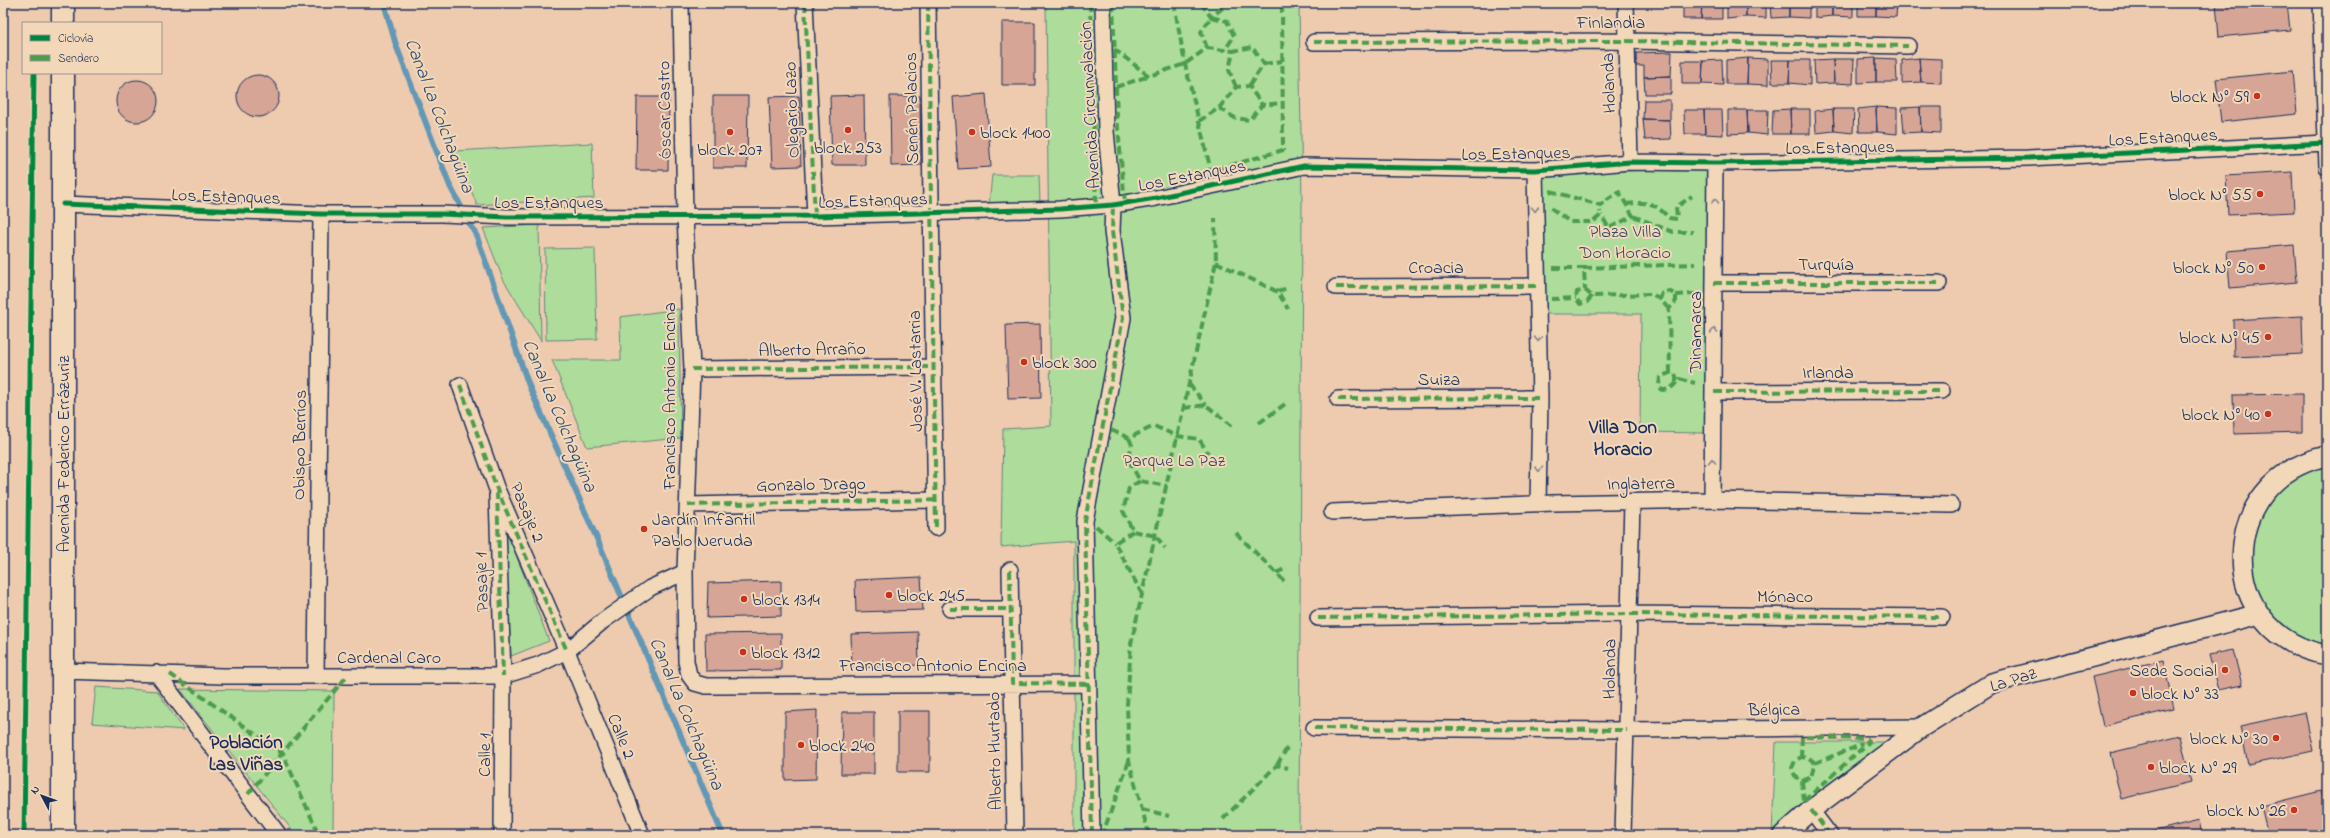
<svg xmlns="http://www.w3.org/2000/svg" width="2330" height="838" font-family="'Indie Flower',sans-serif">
<rect width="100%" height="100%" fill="#eecbaf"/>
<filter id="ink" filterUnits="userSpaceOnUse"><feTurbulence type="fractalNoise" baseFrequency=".025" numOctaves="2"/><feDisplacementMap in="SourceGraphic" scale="8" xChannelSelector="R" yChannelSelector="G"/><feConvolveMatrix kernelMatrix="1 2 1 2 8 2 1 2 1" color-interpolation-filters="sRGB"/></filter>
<g filter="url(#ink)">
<!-- green -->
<path fill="#addc9b" stroke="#64867c" d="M1046,3H1299L1302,204L1299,835H1074V541L1001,547L1003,429L1051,426Z
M592,143L594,198L477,205L455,151Z
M1710,168L1706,433L1640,432L1641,314H1541L1538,174Z
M992,175H1039L1040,203L989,205Z
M539,225L541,341L503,279L483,228Z
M595,248L597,339L546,340L545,249Z
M679,309L681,438L587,447L552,360H621L620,317Z
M2327,460V651L2295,639L2269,617L2252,588L2247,555L2253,521L2270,492Z
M504,523L549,641L511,656Z
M96,687L157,691L184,730L92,723Z
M180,689L334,691L333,835H296Z
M1776,742H1900L1780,835H1772Z"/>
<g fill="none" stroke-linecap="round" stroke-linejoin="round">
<!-- stream -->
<path stroke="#6298b6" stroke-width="6" d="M384,3L396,45L450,186L477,237L529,386L598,541L723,835"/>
</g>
<!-- building -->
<path fill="#d7a595" stroke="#1b2f5e" d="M1683,3H1702L1701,19H1683Z
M1702,3H1722V19H1701Z
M1727,3H1746V17L1727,19Z
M1746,3H1766V18L1746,17Z
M1770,3H1789V17L1771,18Z
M1789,3H1809V18L1789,17Z
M1815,3H1832V16L1815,18Z
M1832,3H1853V17L1832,16Z
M1858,3H1876V16H1858Z
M1876,3H1897L1896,17L1876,16Z
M2216,3H2287L2290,30L2219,37Z
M1002,22H1035V85H1002Z
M1672,52L1671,76L1644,77V66H1636V53Z
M1748,58L1747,84H1726V60Z
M1748,58L1768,59V85L1747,84Z
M1876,58V82L1858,83V59Z
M1876,58L1896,59L1897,82H1876Z
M1919,58L1921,82L1902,83V60Z
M1919,58L1941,59V83L1921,82Z
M1833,59L1834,83L1815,84L1814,60Z
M1833,59H1854L1853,84L1834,83Z
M1722,60L1723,85L1702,84L1703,61Z
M1771,60H1790L1789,83H1772Z
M1790,60H1810V85L1789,83Z
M1682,61H1703L1702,84H1682Z
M2293,71L2297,114L2221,122L2216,79Z
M237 96a21 21 0 1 1 42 0a21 21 0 1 1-42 0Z
M1671,76V94H1645L1644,77Z
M116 101a21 21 0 1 1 42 0a21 21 0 1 1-42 0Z
M986,94L991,167L958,169L953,97Z
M864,95L865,165H832L830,96Z
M713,96H748L747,168H713Z
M799,96L801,166L772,167L769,97Z
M890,96H920L921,165L891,166Z
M637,97H669L668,170H636Z
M1644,100H1670V120L1643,119Z
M1876,107L1877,132H1859L1858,109Z
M1876,107L1897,108V134L1877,132Z
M1920,107L1921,132L1904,133L1902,108Z
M1920,107H1941V133L1921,132Z
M1790,109L1791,134H1772L1773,110Z
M1790,109H1810V134H1791Z
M1833,109L1834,131L1816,133L1815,111Z
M1833,109H1854L1853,133L1834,131Z
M1684,110H1704L1705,134H1685Z
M1704,110H1722L1723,135L1705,134Z
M1728,110H1747L1748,133L1728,134Z
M1747,110H1768L1767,135L1748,133Z
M1643,119L1670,120L1671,139L1645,140Z
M2292,172L2294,212L2228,215L2226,176Z
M2294,245L2297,282L2230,288L2227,251Z
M2302,316L2303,354L2234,357L2233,320Z
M1040,324L1041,398L1008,399L1006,325Z
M2302,394V432L2234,434L2233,395Z
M921,577L923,610L856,612L855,580Z
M781,581V616L707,618L708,583Z
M918,632L919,665L852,668L851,634Z
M781,633V670L706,671L705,634Z
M2233,650L2242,685L2218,690L2209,655Z
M2163,660L2174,709L2103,726L2092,677Z
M817,710L816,779L785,780V712Z
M898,711H930V772H898Z
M842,712H874V774H841Z
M2305,712L2313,751L2248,765L2240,726Z
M2180,736L2191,782L2121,799L2110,753Z
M2321,791L2327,813V829L2305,835H2268L2261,806Z
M2199,820L2202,835H2139Z"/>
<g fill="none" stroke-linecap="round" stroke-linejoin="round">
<!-- minor casing -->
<g stroke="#1b2f5e" stroke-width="18">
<path id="minor" d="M681,3L685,216L692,369L685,572L686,661L689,675L695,683L706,686L1089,684
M805,3L815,216
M928,3L936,528
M1626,3L1630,162
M2321,3L2327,167
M1314,42L1626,41L1908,46
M1535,170L1540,398L1538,504
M63,204L321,214H442L507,217L815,216L1060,209L1113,205L1156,198L1304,166L1535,170L1630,162L1715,163L2028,158L2326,143
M1714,283H1939
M1336,287L1536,286
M692,369L934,367
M460,385L496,487L567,651L642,835
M1714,392L1942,391
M1338,399L1540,398
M497,496L503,676L502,835
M1712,500L1715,163
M688,505L935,500
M1332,512L1553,503L1712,500L1951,505
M1010,570L1015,835
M950,609H1010
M1318,618L1629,614L1942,617
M63,671L223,676H503L538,665L567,651L603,621L650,588L685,572
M156,673L279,835
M316,676L321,214
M1314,728L1627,730L1922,727
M1811,810L1830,835
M1092,835L1085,521L1123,318L1112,231L1113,205L1106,131L1103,3
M1623,835L1632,503"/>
</g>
<!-- tertiary casing -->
<g stroke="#1b2f5e" stroke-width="22">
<path id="tertiary" d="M2327,456C2215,479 2213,635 2327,655
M1783,835L1811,810L1922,727L1992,683L2259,614"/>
</g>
<!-- primary casing -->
<g stroke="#1b2f5e" stroke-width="25">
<path id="primary" d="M63,23V3
M63,835V73"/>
</g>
<!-- minor -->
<use href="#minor" stroke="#f2d8b9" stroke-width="15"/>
<!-- tertiary -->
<use href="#tertiary" stroke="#f2d8b9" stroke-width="19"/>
<!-- primary -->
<use href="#primary" stroke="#f2d8b9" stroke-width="22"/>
<!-- quiet -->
<path stroke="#4c9d4c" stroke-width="4" stroke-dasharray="8 4" stroke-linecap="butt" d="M805,3L815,216
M928,3L936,528
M1090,3L1096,206
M1113,3L1117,117L1125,203
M1174,3L1185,64L1211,171L1283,150L1282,3
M1201,3L1211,17L1229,3
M1314,42L1626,41L1908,46
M1207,48L1201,32L1211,17L1227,21L1234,36L1225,50
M1114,49L1149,76L1185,64L1207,48L1233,51
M1264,64L1282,61
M1116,87L1149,76
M1236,87L1229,70L1233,51L1252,47L1264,64L1249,86
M1219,108L1236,87L1249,86L1262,105
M1199,121L1219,108L1235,118L1249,120L1262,105L1282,103
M1550,191L1600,205L1619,192L1633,216L1609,228L1601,215
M1626,204C1648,202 1653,201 1669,218L1677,219L1676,207L1692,196
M1551,208L1570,222H1593L1601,215L1600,211
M1633,216L1673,232H1693
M1216,262L1278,292L1288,309
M1553,268H1584L1585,290
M1584,268L1695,264
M1714,283H1939
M1336,287L1536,286
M1278,292L1288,287
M1676,295L1695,294
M1592,296L1587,302L1580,304L1576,298L1577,292L1585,290L1592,296L1652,294L1660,299
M1551,299L1576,298
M1669,309L1660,299L1662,293L1669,291L1676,295V301L1669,309L1670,373
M692,369L934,367
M1676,382V376L1672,372L1660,377L1659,386L1662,390C1671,390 1674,386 1679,379L1695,383
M1189,384L1206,405
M460,385L496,487L567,651
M1714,392L1942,391
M1338,399L1540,398
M1184,408L1206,405L1232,426
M1259,423L1288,402
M1111,430L1129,438L1154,426L1177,436L1199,439L1208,453
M1129,438L1132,445L1128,459L1140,481L1167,486
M1140,481L1129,488L1123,511L1133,531L1156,536L1165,548
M497,492L503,676
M688,505L935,500
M1096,526L1115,543
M1133,531L1115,543L1142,594
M1236,533L1287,584
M1010,570L1012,683L1089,684
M1276,573L1287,568
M950,609H1010
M1318,618L1629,614L1942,617
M170,674L283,754L319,835
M1314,728L1627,730
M1801,757L1802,737L1866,739L1869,742L1804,801
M1815,763L1863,744
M1277,765L1287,748
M1802,781L1811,777L1815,763L1809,758L1801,757L1795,761L1792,768L1795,776L1802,781L1804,801
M248,794L347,676
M1142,809L1169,816
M1811,810L1830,835
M1223,819L1277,765L1288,768
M1092,835L1085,521L1123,318L1112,231L1113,205
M1106,835L1103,833L1129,761
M1149,835L1129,761L1127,705L1131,644L1216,262L1215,218"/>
<!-- cycleway casing -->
<g stroke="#f2d8b9" stroke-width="8">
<path id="cycleway" d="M63,204L321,214H442L507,217L815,216L1060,209L1113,205L1156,198L1304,166L1535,170L1630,162L1715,163L2028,158L2326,143
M24,835L34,73"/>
</g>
<!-- cycleway -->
<use href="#cycleway" stroke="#00873e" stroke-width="5"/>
</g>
<!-- one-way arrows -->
<defs><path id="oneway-chevron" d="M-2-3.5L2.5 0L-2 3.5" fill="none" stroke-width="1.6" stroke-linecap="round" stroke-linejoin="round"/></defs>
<g stroke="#86848c">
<use href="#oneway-chevron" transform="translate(1715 201) rotate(-90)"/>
<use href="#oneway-chevron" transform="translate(1535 209) rotate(89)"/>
<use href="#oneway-chevron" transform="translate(1714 331) rotate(-90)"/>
<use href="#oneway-chevron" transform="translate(1538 339) rotate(88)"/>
<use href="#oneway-chevron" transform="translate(1712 461) rotate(-89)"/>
<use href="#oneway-chevron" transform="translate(1539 469) rotate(91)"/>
</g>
</g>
<!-- markers -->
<g fill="#c8321e" stroke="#f2d8b9" stroke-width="1.5">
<circle cx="2257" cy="96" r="4"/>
<circle cx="848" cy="130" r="4"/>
<circle cx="730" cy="132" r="4"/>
<circle cx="972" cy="132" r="4"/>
<circle cx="2260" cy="194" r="4"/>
<circle cx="2262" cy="267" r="4"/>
<circle cx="2268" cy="337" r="4"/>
<circle cx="1024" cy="362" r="4"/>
<circle cx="2268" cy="414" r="4"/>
<circle cx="644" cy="529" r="4"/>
<circle cx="889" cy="595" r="4"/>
<circle cx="744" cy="599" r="4"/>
<circle cx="743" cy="652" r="4"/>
<circle cx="2225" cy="670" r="4"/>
<circle cx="2133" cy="693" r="4"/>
<circle cx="2276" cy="738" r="4"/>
<circle cx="801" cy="745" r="4"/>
<circle cx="2151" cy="767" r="4"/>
<circle cx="2294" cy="810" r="4"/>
</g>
<g text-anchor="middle" stroke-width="4" stroke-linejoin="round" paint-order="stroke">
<!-- street labels -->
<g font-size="18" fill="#1b2f5e" stroke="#f2d8b9">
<text x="1611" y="28">Finlandia</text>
<text transform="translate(1608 83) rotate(-92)" y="6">Holanda</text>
<text transform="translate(1089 105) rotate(-93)" y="6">Avenida Circunvalación</text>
<text transform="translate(911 108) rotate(-91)" y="6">Senén Palacios</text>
<text transform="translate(664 110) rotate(-91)" y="6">Óscar Castro</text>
<text transform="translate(791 110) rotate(-92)" y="6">Olegario Lazo</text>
<text transform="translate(2163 137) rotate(-3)" y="6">Los Estanques</text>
<text transform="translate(1840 147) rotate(-1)" y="6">Los Estanques</text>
<text transform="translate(1516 153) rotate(-1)" y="6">Los Estanques</text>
<text transform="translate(1192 175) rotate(-11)" y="6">Los Estanques</text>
<text transform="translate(226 196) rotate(2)" y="6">Los Estanques</text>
<text transform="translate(873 200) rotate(-2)" y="6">Los Estanques</text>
<text x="549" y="208">Los Estanques</text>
<text x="1826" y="270">Turquía</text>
<text x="1436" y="273">Croacia</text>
<text transform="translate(1695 332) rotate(-90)" y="6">Dinamarca</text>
<text transform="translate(812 349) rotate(-1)" y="6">Alberto Arraño</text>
<text transform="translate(915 371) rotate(-91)" y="6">José V. Lastarria</text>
<text x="1828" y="378">Irlanda</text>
<text x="1439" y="385">Suiza</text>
<text transform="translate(669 396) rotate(-90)" y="6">Francisco Antonio Encina</text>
<text transform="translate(299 445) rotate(-89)" y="6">Obispo Berríos</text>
<text transform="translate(63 454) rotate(-90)" y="6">Avenida Federico Errázuriz</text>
<text transform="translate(1641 483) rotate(-1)" y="6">Inglaterra</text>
<text transform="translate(811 484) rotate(-1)" y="6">Gonzalo Drago</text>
<text transform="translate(528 512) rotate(67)" y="6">Pasaje 2</text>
<text transform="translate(481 582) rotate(-92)" y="6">Pasaje 1</text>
<text x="1785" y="602">Mónaco</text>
<text x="389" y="663">Cardenal Caro</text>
<text x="933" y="671">Francisco Antonio Encina</text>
<text transform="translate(1609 669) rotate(-89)" y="6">Holanda</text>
<text transform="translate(2013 679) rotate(-18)" y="6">La Paz</text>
<text transform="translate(1774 709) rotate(-1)" y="6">Bélgica</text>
<text transform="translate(622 736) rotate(68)" y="6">Calle 2</text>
<text transform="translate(994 751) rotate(-91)" y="6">Alberto Hurtado</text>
<text transform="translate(484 755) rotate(-90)" y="6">Calle 1</text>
</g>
<!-- poi labels -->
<g font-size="18" fill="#1b2f5e" stroke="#f2d8b9" text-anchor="start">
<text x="2249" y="102" text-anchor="end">block N° 59</text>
<text x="980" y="138">block 1400</text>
<text x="848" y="153" text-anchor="middle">block 253</text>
<text x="730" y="155" text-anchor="middle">block 207</text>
<text x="2252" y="200" text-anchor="end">block N° 55</text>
<text x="2254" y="273" text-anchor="end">block N° 50</text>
<text x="2260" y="343" text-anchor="end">block N° 45</text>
<text x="1032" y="368">block 300</text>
<text x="2260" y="420" text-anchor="end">block N° 40</text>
<text x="652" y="525">Jardín Infantil<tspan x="652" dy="21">Pablo Neruda</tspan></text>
<text x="897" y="601">block 245</text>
<text x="752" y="605">block 1314</text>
<text x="751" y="658">block 1312</text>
<text x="2217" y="676" text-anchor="end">Sede Social</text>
<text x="2141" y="699">block N° 33</text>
<text x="2268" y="744" text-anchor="end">block N° 30</text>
<text x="809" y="751">block 240</text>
<text x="2159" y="773">block N° 29</text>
<text x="2286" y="816" text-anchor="end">block N° 26</text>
</g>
<!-- park labels -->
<g font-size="18" fill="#314967" stroke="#f2d8b9">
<text x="1625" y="237">Plaza Villa<tspan x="1625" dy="21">Don Horacio</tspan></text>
<text x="1174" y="466">Parque La Paz</text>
</g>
<!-- water labels -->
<g font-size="19" font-style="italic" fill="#2d4974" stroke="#f2d8b9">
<text transform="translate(441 115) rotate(69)" y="7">Canal La Colchagüina</text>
<text transform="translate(561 415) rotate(67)" y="7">Canal La Colchagüina</text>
<text transform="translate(688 713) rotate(67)" y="7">Canal La Colchagüina</text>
</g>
<!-- neighbourhood labels -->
<g font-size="19" font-weight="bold" fill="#1b2f5e" stroke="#f2d8b9">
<text x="1623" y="433">Villa Don<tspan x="1623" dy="22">Horacio</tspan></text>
<text x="246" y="748">Población<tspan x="246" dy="22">Las Viñas</tspan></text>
</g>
</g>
<!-- margin -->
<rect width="2330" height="838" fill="none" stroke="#f2d8b9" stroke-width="16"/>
<rect x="8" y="8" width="2314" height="822" fill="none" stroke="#1b2f5e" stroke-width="1.5" filter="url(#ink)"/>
<!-- legend -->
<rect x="22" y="22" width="140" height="52" fill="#f2d8b9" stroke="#9c9495"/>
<rect x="30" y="35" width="20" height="6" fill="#00873e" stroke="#9c9495"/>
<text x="58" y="42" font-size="12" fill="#1b2f5e">Ciclovía</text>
<rect x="30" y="55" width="20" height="6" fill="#4c9d4c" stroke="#9c9495"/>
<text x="58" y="62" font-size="12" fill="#1b2f5e">Sendero</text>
<!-- north arrow -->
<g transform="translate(42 796) rotate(311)" stroke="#f2d8b9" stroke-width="3" paint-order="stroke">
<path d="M0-3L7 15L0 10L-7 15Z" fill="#1b2f5e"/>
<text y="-6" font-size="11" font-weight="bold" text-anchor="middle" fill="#1b2f5e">N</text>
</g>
</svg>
